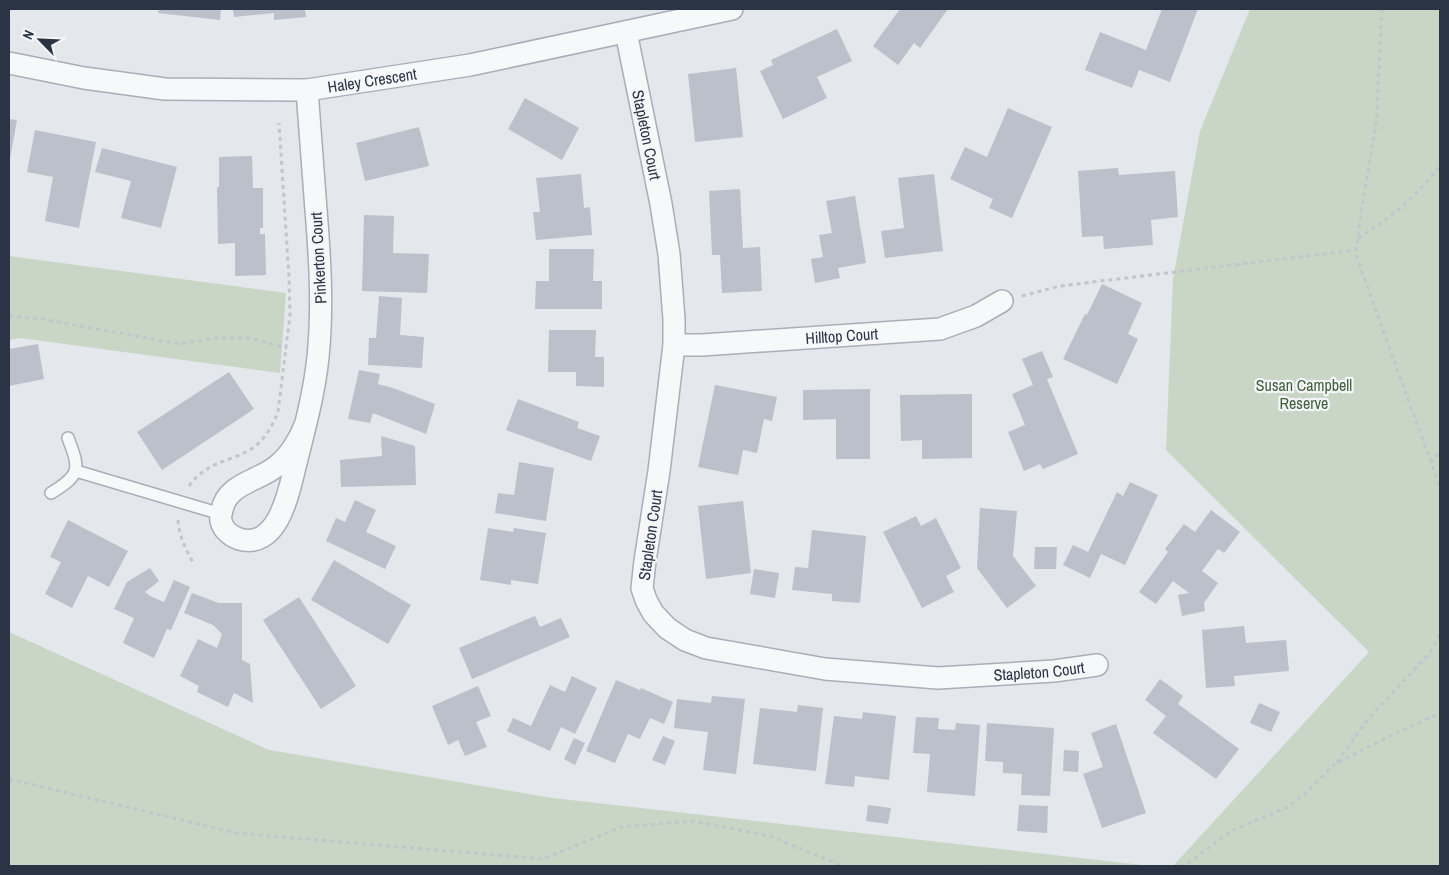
<svg xmlns="http://www.w3.org/2000/svg" width="1449" height="875" font-family="'Archivo Narrow',sans-serif">
<rect width="100%" height="100%" fill="#e4e7ec"/>
<!-- green -->
<path fill="#c9d6c5" d="M1250,9H1440V866H1173L1369,652L1166,450L1173,279L1200,131Z
M9,256L286,293L280,373L20,338L9,340Z
M9,632L269,750L553,798L1151,866H9Z"/>
<!-- building -->
<path fill="#bbc0ca" d="M159,9H221L220,20L158,13Z
M233,9H305L306,17L274,20V13L234,17Z
M900,9H948L920,48L914,43L898,65L873,46Z
M1162,9H1198L1170,82L1139,70L1132,88L1085,70L1100,32L1146,50Z
M837,29L852,61L817,77L827,98L783,119L760,71L773,65L771,60Z
M736,68L743,137L695,142L688,74Z
M525,98L579,128L562,160L508,129Z
M1008,108L1052,127L1012,218L989,208L993,199L950,179L965,147L987,157Z
M9,119L17,120L10,159H9Z
M419,127L429,166L365,181L356,143Z
M35,130L96,142L79,228L45,221L53,177L27,172Z
M102,148L177,167L161,228L121,218L131,181L95,172Z
M252,156L253,188H263V228H260V234H265L266,275L235,276V243L218,244L217,187H219V157Z
M1118,168L1119,175L1175,171L1178,217L1151,220L1153,245L1104,249L1103,236L1082,237L1078,171Z
M581,174L584,208L590,207L592,235L536,240L533,212H540L536,178Z
M934,174L943,251L885,258L881,231L904,228L898,178Z
M740,189L743,248L760,247L762,291L722,293L720,255H712L709,191Z
M855,196L866,263L838,268L840,278L815,283L811,259L823,257L819,235L832,233L826,201Z
M364,215L394,216L393,253L429,254L427,293L362,291Z
M549,249H594L593,281H602V309H535L536,281H549Z
M1102,284L1142,303L1128,334L1138,339L1117,384L1063,359L1085,314L1087,315Z
M379,296L402,298L400,335L424,337L422,368L368,365L369,338H376Z
M549,330H596L595,357H604V387L576,386V372H548Z
M38,344L44,379L9,386V349Z
M1042,351L1053,377L1047,379L1078,454L1043,469L1040,464L1024,471L1008,432L1025,425L1012,394L1033,385L1022,359Z
M359,370L380,374L378,384L393,388L435,404L426,434L373,413L370,423L348,419Z
M229,372L254,409L162,470L137,432Z
M715,385L777,397L772,421L764,419L757,453L743,450L738,475L698,467Z
M870,389V459H836V419L803,420V390Z
M972,394V458L922,459V440L901,441L900,395Z
M518,399L579,422L577,428L600,436L591,461L506,430Z
M381,436L415,446L416,485L341,487L340,460L382,456Z
M519,462L554,468L546,521L495,513L498,493L514,495Z
M1130,482L1158,495L1125,565L1101,554L1090,578L1063,565L1073,545L1088,552L1117,492L1123,496Z
M355,500L376,510L366,532L396,546L385,569L326,541L336,518L345,522Z
M743,501L751,573L706,579L698,506Z
M980,508L1017,511L1013,556L1036,586L1007,608L977,568Z
M1211,510L1240,532L1224,553L1218,549L1202,571L1218,583L1204,603L1205,611L1182,616L1178,595L1189,593L1173,581L1156,604L1139,592L1168,552L1165,549L1184,524L1195,532Z
M916,516L921,526L936,518L961,568L946,576L954,592L922,608L883,532Z
M68,520L128,551L109,587L88,576L72,608L45,594L61,562L50,557Z
M488,528L513,532L514,528L546,533L538,584L511,580V585L480,580Z
M812,530L866,536L860,603L832,601V594L792,590L795,567L808,568Z
M1035,547H1057L1056,569H1034Z
M334,560L411,605L388,644L311,600Z
M150,568L159,581L145,592L150,596L164,602L174,580L190,587L171,630L167,629L154,658L123,643L134,618L114,609L127,582Z
M754,569L779,573L775,598L750,594Z
M192,593L219,603H242V660L250,664L253,703L234,693L228,707L197,692L199,686L180,676L198,639L217,648L222,634L213,625L184,613Z
M299,597L356,686L321,709L263,620Z
M535,616L540,627L561,618L570,637L472,679L459,648Z
M1244,626L1246,643L1286,640L1289,671L1234,676L1235,686L1206,688L1202,630Z
M572,676L597,688L575,734L561,727L550,751L507,731L513,718L531,726L550,685L565,692Z
M1160,679L1183,696L1178,704L1239,749L1216,779L1153,733L1166,716L1145,700Z
M616,680L640,690L641,688L673,702L664,724L650,718L640,739L628,734L615,763L586,751Z
M478,686L491,716L476,722L487,747L465,756L458,740L448,745L432,706Z
M712,696L745,699L736,774L703,770L708,732L674,728L677,699L711,703Z
M1259,703L1280,712L1271,732L1250,723Z
M798,705L823,708L816,771L753,764L760,708L797,712Z
M863,712L896,716L889,780L855,776L854,787L825,784L834,716L862,719Z
M916,717L939,718L938,729L955,730L956,723L980,725L975,796L927,792L930,754L913,753Z
M987,723L1054,728L1050,796L1021,795L1022,774L1003,773V762L985,761Z
M1116,724L1146,813L1102,828L1083,774L1103,767L1091,733Z
M663,736L675,741L665,765L652,760Z
M574,738L585,743L575,765L564,759Z
M1064,750L1079,751L1078,772L1063,771Z
M868,805L891,808L888,824L866,821Z
M1019,805L1048,806L1047,833L1017,831Z"/>
<g fill="none" stroke-linecap="round" stroke-linejoin="round">
<!-- service casing -->
<g stroke="#a9aeb7" stroke-width="14">
<path id="service" d="M76,471L221,514
M51,493C81,475 80,469 68,438"/>
</g>
<!-- minor casing -->
<g stroke="#a9aeb7" stroke-width="24">
<g id="minor">
<path id="s1" d="M626,32L661,204L669,254L674,319V345L659,471L645,561L642,588L646,600L653,613L667,628L685,640L706,648L825,669L938,678L1054,671L1097,665"/>
<path id="s2" d="M9,63L84,78L165,89L307,90L470,65L732,9"/>
<path id="s3" d="M674,345H702L940,329L976,316L1002,301"/>
<path d="M305,425C300,439 290,455 278,465C260,481 227,483 222,510C221,514 220,518 221,521C223,530 231,536 239,539C276,550 288,497 294,471C303,434 314,396 318,357C323,308 320,259 316,210C313,170 310,130 307,90"/>
</g>
</g>
<!-- path -->
<path stroke="#c2c5cb" stroke-width="3" stroke-dasharray="4 4" stroke-linecap="butt" d="M1382,9L1376,125L1361,213L1356,250L1357,258L1437,479L1440,490
M1358,238C1390,219 1417,195 1440,166
M1022,296L1060,286L1356,250
M9,316L42,319L180,344L216,338H249L287,348
M1431,463L1440,452
M189,486C206,463 224,463 248,451C263,443 272,427 278,412L290,315L289,277L279,123
M178,520C179,536 186,550 194,564
M1337,762L1368,719L1429,654L1440,635
M9,779L236,833L543,859L621,827L693,821L770,836L842,866
M985,866H997
M1180,866L1187,864L1231,831L1288,807L1307,792L1335,764L1390,736L1440,713"/>
<!-- service -->
<use href="#service" stroke="#f7f8fa" stroke-width="11"/>
<!-- minor -->
<use href="#minor" stroke="#f7f8fa" stroke-width="21"/>
</g>
<g text-anchor="middle" stroke-width="4.5" stroke-linejoin="round" paint-order="stroke">
<!-- street labels -->
<g font-size="16" fill="#2b3445" stroke="#f4f6f9">
<text dy="6" stroke="none"><textPath href="#s2" startOffset="366">Haley Crescent</textPath></text>
<text dy="6" stroke="none"><textPath href="#s1" startOffset="105">Stapleton Court</textPath></text>
<text transform="translate(318 258) rotate(-93)" y="6">Pinkerton Court</text>
<text dy="6" stroke="none"><textPath href="#s3" startOffset="168">Hilltop Court</textPath></text>
<text transform="translate(650 535) rotate(-82)" y="6">Stapleton Court</text>
<text dy="6" stroke="none"><textPath href="#s1" startOffset="990">Stapleton Court</textPath></text>
</g>
<!-- park labels -->
<g font-size="16" fill="#3f6138" stroke="#f4f6f9">
<text x="1304" y="391">Susan Campbell<tspan x="1304" dy="18">Reserve</tspan></text>
</g>
</g>
<!-- border -->
<rect width="1449" height="875" fill="none" stroke="#2b3445" stroke-width="20"/>
<!-- north arrow -->
<g transform="translate(40 40) rotate(294)" stroke="#f4f6f9" stroke-width="4" paint-order="stroke">
<path d="M0-4L9 19L0 12L-9 19Z" fill="#2b3445"/>
<text y="-8" font-size="14" font-weight="bold" text-anchor="middle" fill="#2b3445">N</text>
</g>
</svg>
